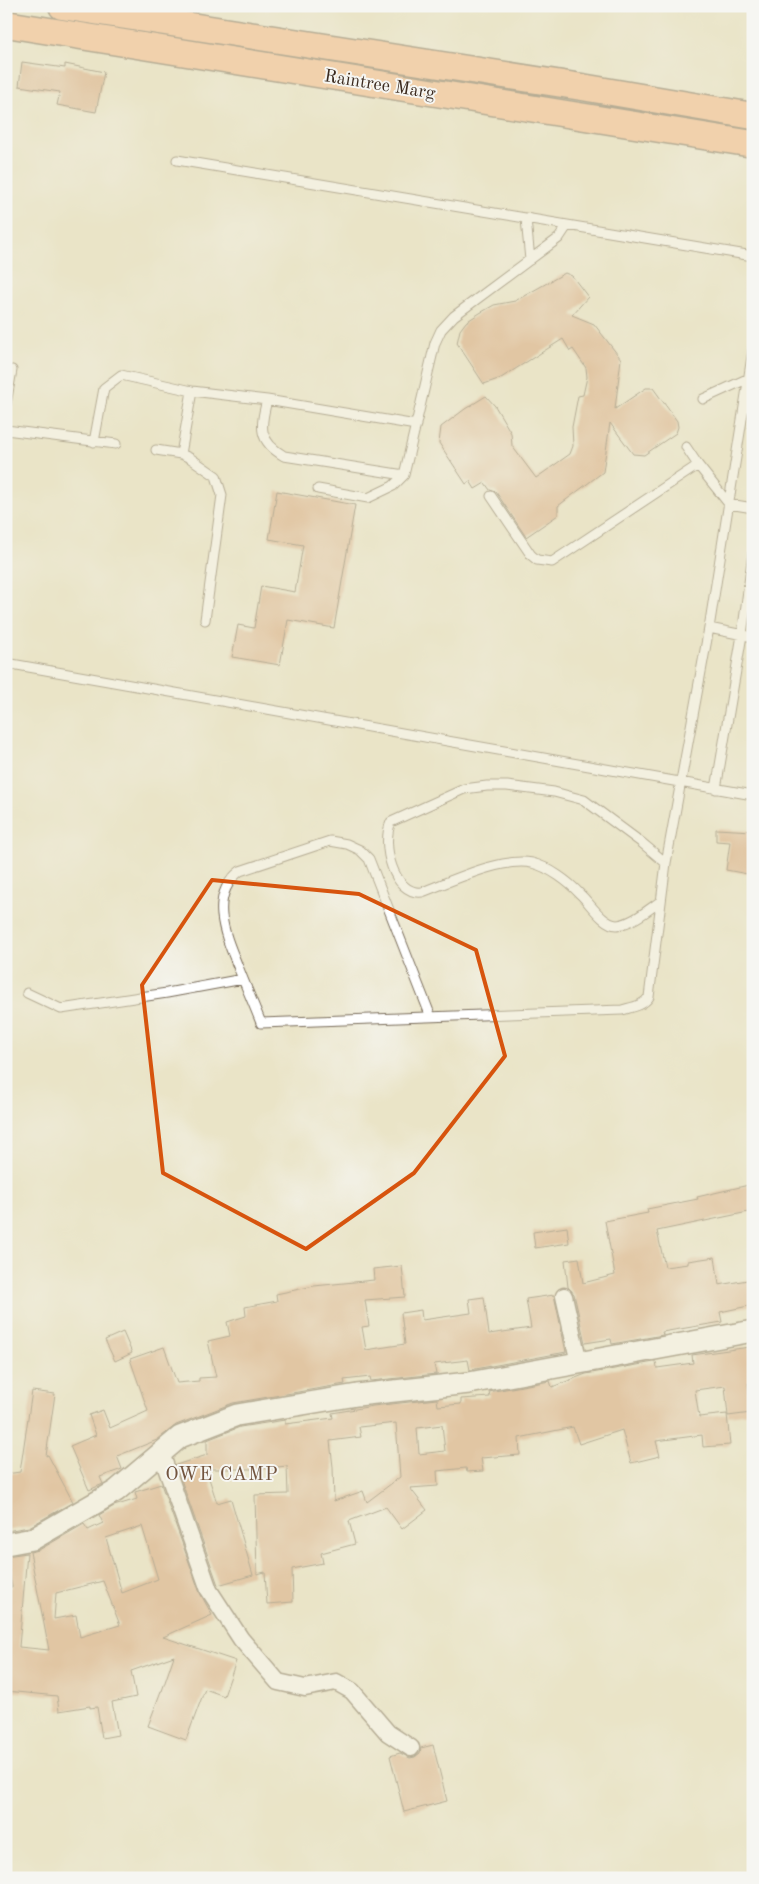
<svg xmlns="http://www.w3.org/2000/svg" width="759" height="1884" font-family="'Old Standard TT',serif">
<rect width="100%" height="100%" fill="#f6f6f2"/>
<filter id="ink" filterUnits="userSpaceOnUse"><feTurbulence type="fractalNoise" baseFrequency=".02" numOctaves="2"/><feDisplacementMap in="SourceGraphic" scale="10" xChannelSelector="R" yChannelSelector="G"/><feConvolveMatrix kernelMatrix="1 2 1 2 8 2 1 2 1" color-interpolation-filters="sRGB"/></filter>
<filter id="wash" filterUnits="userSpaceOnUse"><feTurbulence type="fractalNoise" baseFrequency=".0096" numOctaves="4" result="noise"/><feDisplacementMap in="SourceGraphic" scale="20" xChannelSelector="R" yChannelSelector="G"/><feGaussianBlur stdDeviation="1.12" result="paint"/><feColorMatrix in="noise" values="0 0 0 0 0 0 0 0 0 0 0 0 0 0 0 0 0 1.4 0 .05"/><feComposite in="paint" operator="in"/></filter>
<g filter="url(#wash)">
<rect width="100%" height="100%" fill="#eae4c7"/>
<g id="blocks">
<!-- building -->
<path fill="#d8a379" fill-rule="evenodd" d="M22,62L65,68V64L104,72L96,112L57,105L60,92L19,86Z
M565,273L572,276L588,297L572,315L594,324L621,359L615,409L646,388H653L677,421L678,427L676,433L644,455L633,454L610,423L603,472L558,506V515L526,537L496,492L490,490L485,483L475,489L470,481L466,484L439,443L441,427L465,409L486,396L495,406L511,433L512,446L536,478L570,454L573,446L572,427L578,396L583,395L587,377L586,368L573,349L570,351L563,339L501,378L484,384L457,343L460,330L466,322L480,313L494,305L515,301Z
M277,491L355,505L334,628L288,620L280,665L232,657L238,625L254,628L261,586L295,592L303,545L269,539Z
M716,829L753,831V875L726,870L730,842L716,841Z
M753,1184V1211L657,1231L665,1267L688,1264V1261L715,1257L719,1285L753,1279V1305L720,1312L722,1322L662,1332L663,1335L612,1344L611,1339L585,1343L574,1294L568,1287L565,1260L579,1258L583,1283L615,1275L605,1221L648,1213L647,1209L698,1199L697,1197Z
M567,1227L569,1243L535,1248L533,1232Z
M402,1266L405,1297L365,1300L369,1326L362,1327L366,1350L405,1344L401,1313L421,1310L422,1320L471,1313L469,1299L484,1297L489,1334L531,1328L526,1299L554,1295L566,1352L470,1370L468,1360L434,1364L436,1374L371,1381L370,1377L344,1380L345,1384L233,1403L176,1425L157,1440L117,1456L122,1469L100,1477L103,1484L89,1490L70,1446L96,1435L89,1415L103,1410L110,1428L148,1411L130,1359L164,1347L177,1383L199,1381V1378L216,1377L208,1341L230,1336L227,1322L246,1316L245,1307L277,1301L276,1294L314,1286L374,1280L373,1269Z
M123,1332L132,1353L115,1361L105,1340Z
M750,1347L753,1370V1383H748L751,1413L728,1416L725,1386L695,1390L699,1417L727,1414L730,1445L703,1447L702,1435L656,1441L660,1456L631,1463L622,1430L579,1444L573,1427L519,1438L520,1455L481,1458L483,1471L467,1472L466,1468L437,1471L438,1486L410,1488L427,1510L402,1529L386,1507L349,1521L355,1544L321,1553L323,1563L292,1569L293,1602L267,1604L265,1572L257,1574L255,1495L288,1494L287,1466L259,1469H206L217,1503L231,1499L253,1575L218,1585L176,1465L207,1455V1440L240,1427L285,1420V1424L333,1418L332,1413L373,1406L437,1399L438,1406L461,1404V1399L490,1397L489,1392L550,1381L552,1387L586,1374L654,1362H656L657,1368L693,1363L692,1355ZM396,1423L400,1477L367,1502L363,1491L334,1501L333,1467L330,1441L361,1437L359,1427ZM442,1425L445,1451L419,1454L417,1428Z
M32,1391L55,1394L46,1456L48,1455L73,1502L29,1527L6,1531V1474L20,1472Z
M161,1484L200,1593L212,1615L163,1637L236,1661L224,1696L205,1689L186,1740L148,1726L161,1691H162L174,1656L131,1671L136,1697L112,1702L118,1735L102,1738L97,1707L90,1708V1706L59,1711L57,1696L6,1691V1587H12L6,1556L27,1553L19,1647L49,1650L30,1552L39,1550L84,1524L88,1530L103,1523L99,1515L114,1506L137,1499L135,1492ZM142,1526L158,1579L122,1593L106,1538ZM103,1581L120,1625L80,1637L76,1615L54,1619L56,1593Z
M433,1745L447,1801L404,1812L390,1756L400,1753L410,1758L415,1757L420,1753L421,1748Z"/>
</g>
</g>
<g filter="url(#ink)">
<use href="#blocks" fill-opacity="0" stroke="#786b59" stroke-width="1"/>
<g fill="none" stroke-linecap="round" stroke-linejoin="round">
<!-- service casing -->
<g stroke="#786b59" stroke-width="11">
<path id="service" d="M177,160L753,256
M526,219L530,260
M192,391L181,454L190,458L216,476L222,495L205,620
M703,399L749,378
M6,404L12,370
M6,430L116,444
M94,442L104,388L121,375L192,391L267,400
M686,447L698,465L729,504L753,508
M156,450L181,454
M404,475L284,456C258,441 260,427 267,400L416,425
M318,489L368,498L393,486L404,475L435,343L441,330L454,316L559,238L567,226
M491,496L531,555L537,560L552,562L698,465
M709,628L753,637
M6,663L753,795
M716,789L742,635L753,553
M661,901C649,909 632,924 617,925C603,925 590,903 580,894C569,882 549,867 532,863C501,857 452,881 422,892C393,895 381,844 391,822L464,789L487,786H507L554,792L584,800L642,843L666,863
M27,993L61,1009L167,993L243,979
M431,1017L369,859L360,850L347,844L330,841L240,871C207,897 226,937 239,969C246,987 254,1005 261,1023L622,1010C632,1007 643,1006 649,997L666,863L709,628L753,350"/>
</g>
<!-- minor casing -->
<g stroke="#786b59" stroke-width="19">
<path id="minor" d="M564,1296L579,1363
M161,1453L209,1590L241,1639L278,1682L305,1688L336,1682L352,1691L388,1733L411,1748"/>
</g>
<!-- tertiary casing -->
<g stroke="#786b59" stroke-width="24">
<path id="tertiary" d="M6,1544L33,1539L116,1491L180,1437L237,1415L357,1395L469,1383L753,1331"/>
</g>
<!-- primary casing -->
<g stroke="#786b59" stroke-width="29">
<path id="primary" d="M62,6L582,87L753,116
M6,24L753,144"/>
</g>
<!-- service -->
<use href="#service" stroke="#fff" stroke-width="9"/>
<!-- minor -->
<use href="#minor" stroke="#fff" stroke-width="16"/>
<!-- tertiary -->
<use href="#tertiary" stroke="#fff" stroke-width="21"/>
<!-- primary -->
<use href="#primary" stroke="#fbbb8d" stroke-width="26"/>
</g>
</g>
<!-- marked area -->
<path d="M0 0H759V1884H0ZM212,880L359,894L476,950L505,1056L414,1173L306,1249L163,1173L142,985Z" fill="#eae4c7" fill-opacity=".55" fill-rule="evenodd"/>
<path fill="none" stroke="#d7540e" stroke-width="4" stroke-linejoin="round" d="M212,880L359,894L476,950L505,1056L414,1173L306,1249L163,1173L142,985Z"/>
<g text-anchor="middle" stroke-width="4" stroke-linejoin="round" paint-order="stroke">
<!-- street labels -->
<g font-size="18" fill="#3b2a1e" stroke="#f6f6f2">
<text transform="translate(380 84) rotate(9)" y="6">Raintree Marg</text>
</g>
<!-- neighbourhood labels -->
<g font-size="19" letter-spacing="1" fill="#72543e" stroke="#f6f6f2">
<text x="222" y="1480">OWE CAMP</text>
</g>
</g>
<!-- margin -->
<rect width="759" height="1884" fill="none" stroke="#f6f6f2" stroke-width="25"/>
</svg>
